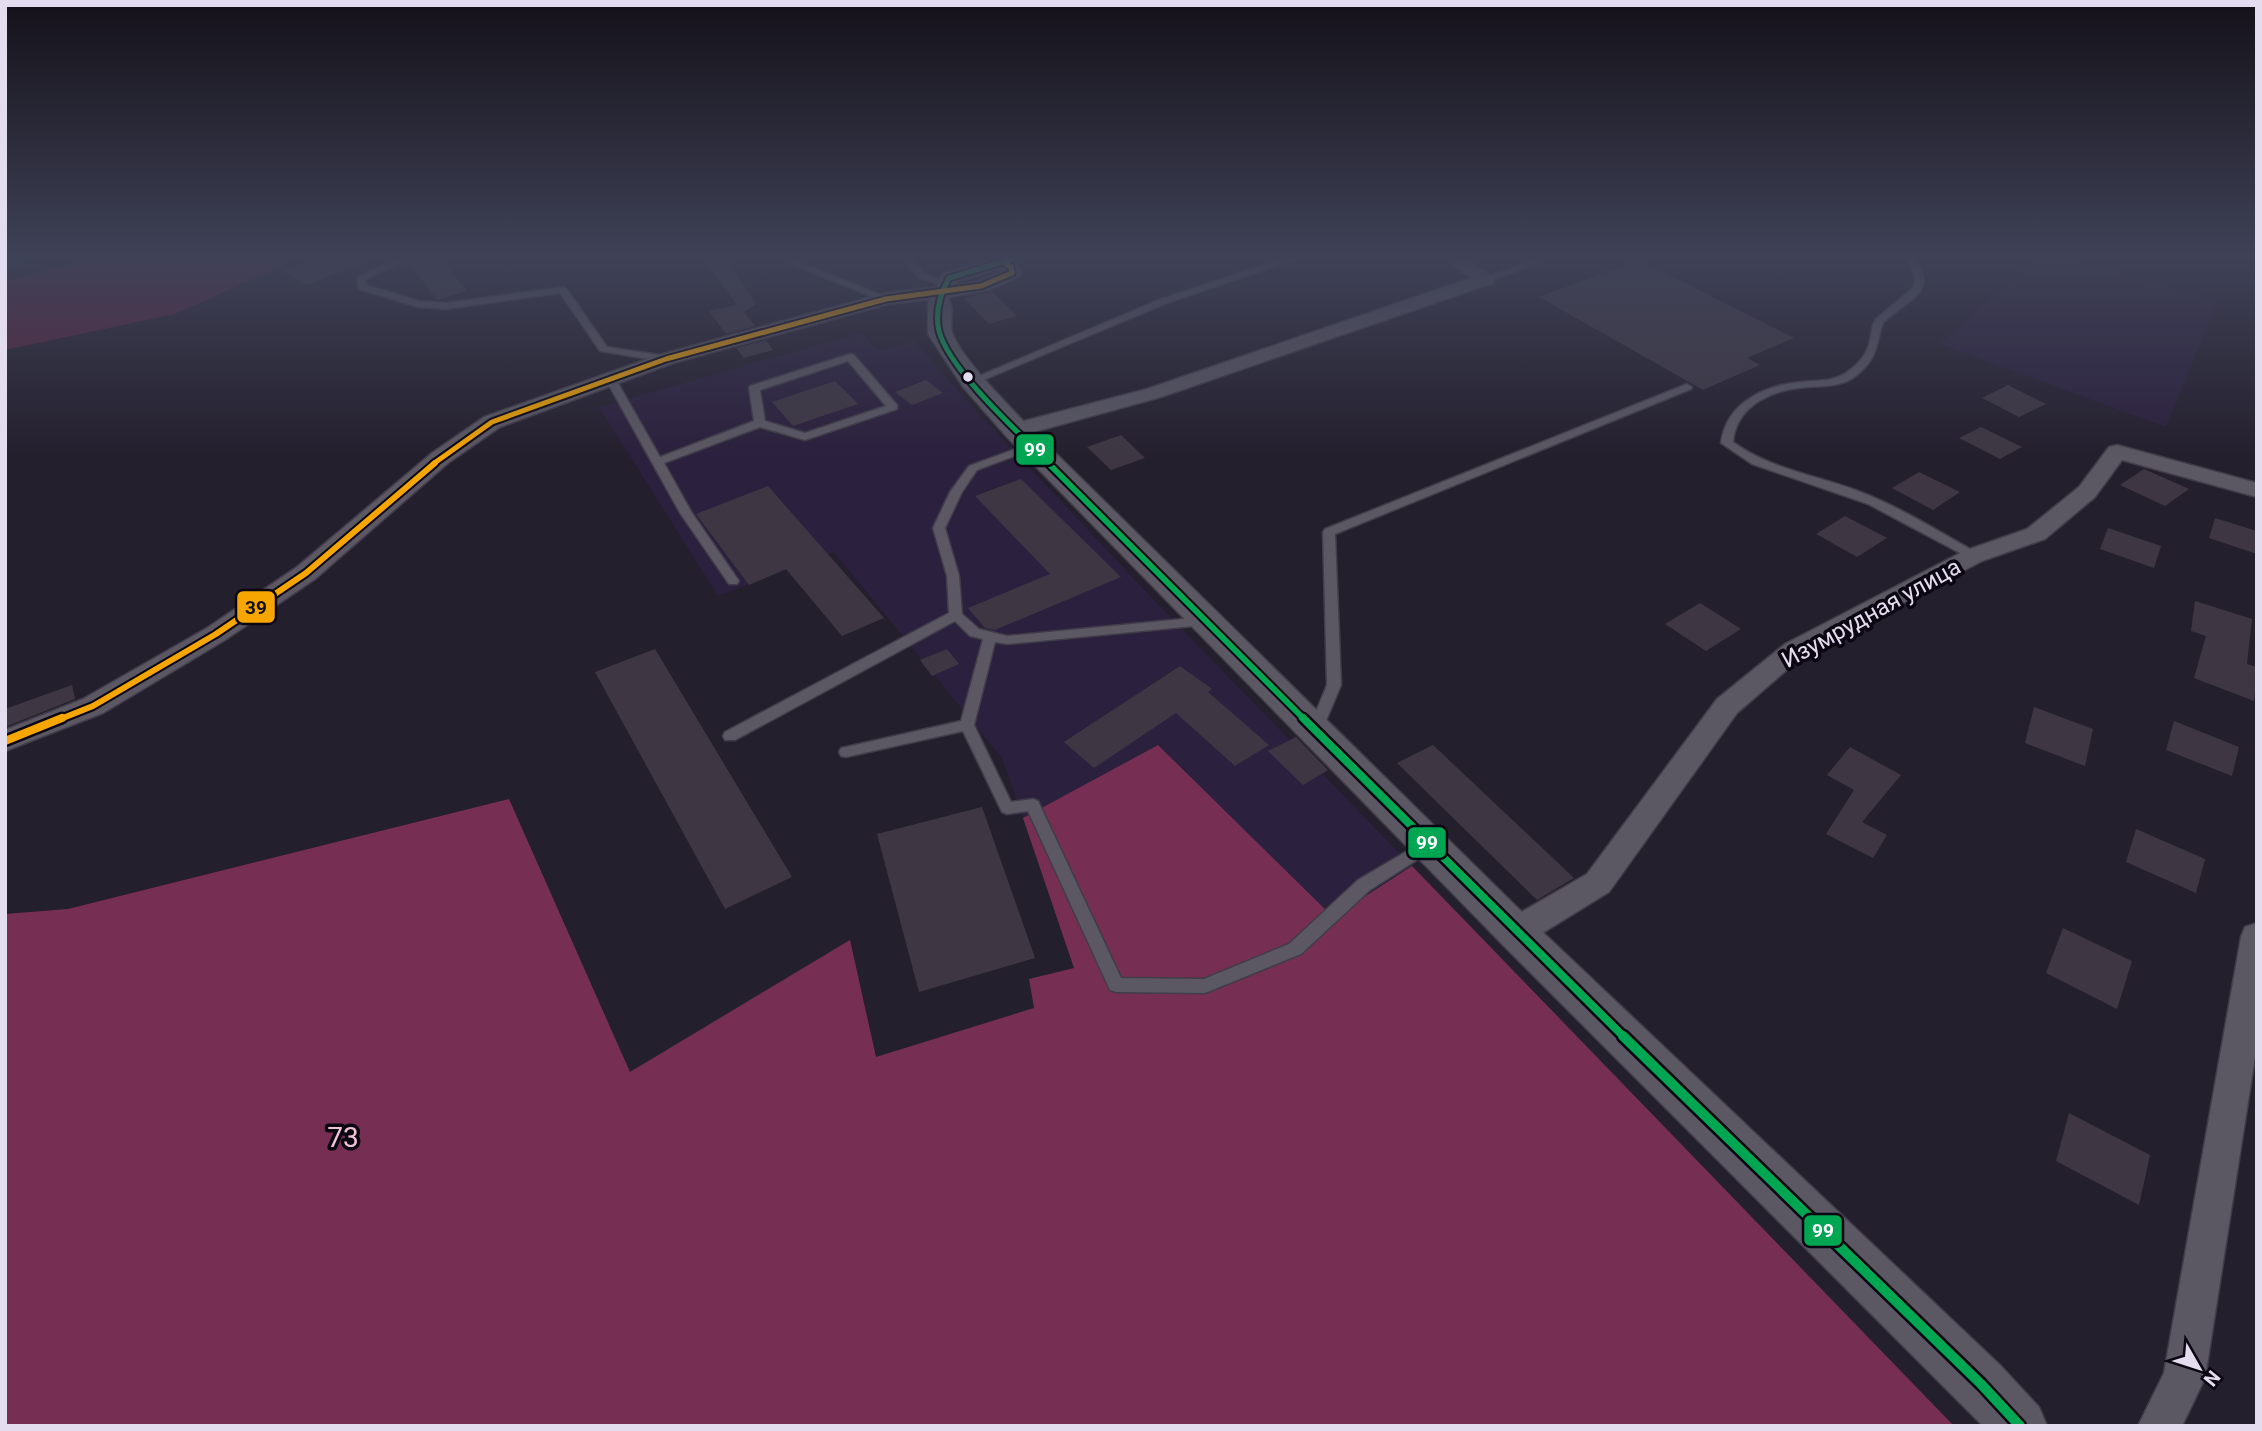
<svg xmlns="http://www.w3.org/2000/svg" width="2262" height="1431" font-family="Roboto,sans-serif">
<rect width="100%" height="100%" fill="#241f2d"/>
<!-- built -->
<path fill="#2b203d" d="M2036,258H2068L2218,300L2166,427L1940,344Z
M861,333L878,351L915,341L965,399L1154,600L1412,866L1333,917L1158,745L1023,818L1002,758L834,552L718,596L599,407Z"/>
<!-- green -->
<path fill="#5a223f" d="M95,258H299L175,314L5,350V281Z"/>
<!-- forest -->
<path fill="#762f53" d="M1158,745L1333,917L1412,866L1954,1426H5V914L68,909L509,799L630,1072L850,940L876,1057L1034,1008L1029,979L1074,968L1023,818Z"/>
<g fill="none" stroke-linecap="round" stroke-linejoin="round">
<!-- stream -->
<path stroke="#0b3150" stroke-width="5" d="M5,265L31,258"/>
</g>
<!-- building -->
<path fill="#3e3743" d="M320,258H372V259L306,285L284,271Z
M412,258H440L467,291L437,300L408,262Z
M702,258H726L756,304L744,312L755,326L726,334L709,311L737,305Z
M1639,260L1794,338L1747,358L1760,365L1703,390L1539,297Z
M992,291L1017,316L989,324L964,298Z
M766,340L773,350L744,358L736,348Z
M926,380L943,393L912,405L895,392Z
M835,381L858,404L793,426L772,402Z
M2008,385L2046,404L2019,417L1982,398Z
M1981,427L2022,447L2000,459L1959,438Z
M1121,435L1145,458L1111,470L1087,447Z
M2144,469L2189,489L2165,506L2120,485Z
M1919,472L1960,492L1933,510L1892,488Z
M1021,479L1121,577L995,630L985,628L968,608L1050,574L975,496Z
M768,486L884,618L842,636L786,569L749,585L696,514Z
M1845,516L1887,538L1857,557L1816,534Z
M2215,518L2257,531V554L2209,538Z
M2108,528L2161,546L2154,568L2100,549Z
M2195,601L2252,619L2247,664L2257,667L2254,701L2194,678L2206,636L2191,631Z
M1700,603L1741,629L1706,651L1665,624Z
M655,649L792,877L725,909L595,672Z
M947,649L959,664L932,676L920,660Z
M1180,666L1212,689L1208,692L1269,745L1235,766L1176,713L1094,768L1064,742Z
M72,685L75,699L5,727V709Z
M2034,707L2093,729L2085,766L2025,743Z
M2174,721L2239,747L2232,776L2166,750Z
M1296,737L1328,770L1303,785L1268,751Z
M1433,745L1574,878L1537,900L1397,763Z
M1850,747L1901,775L1862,822L1887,835L1873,858L1826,834L1854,790L1827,775Z
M982,807L1035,958L919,992L877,834Z
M2136,829L2205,859L2196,893L2126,862Z
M2063,928L2132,961L2117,1009L2046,973Z
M2069,1113L2150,1155L2139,1205L2056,1161Z"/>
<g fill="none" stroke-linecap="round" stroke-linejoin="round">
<!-- service casing -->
<g stroke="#413c49" stroke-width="3">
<path id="service" d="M399,258H410L365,280L366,285L419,301L446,303L563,287L566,288L607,347L666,356L671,359L666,362L600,351L560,293L446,309L418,307L359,289L357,277Z
M776,258H788L891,299L883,301Z
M901,258H911L925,274L951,283L946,286L919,278Z
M1286,258H1299L1167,303L976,383L972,384L967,381L1161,299Z
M1540,258H1553L1489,281L1481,279Z
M1905,258H1914C1941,294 1905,300 1883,323C1875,347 1879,356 1857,375C1840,389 1819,385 1799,388C1767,392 1736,408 1733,442C1770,469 1815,475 1858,491C1900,507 1938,531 1977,553L1979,556L1973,560L1868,504L1752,464L1721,443C1726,403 1764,385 1801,382C1816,380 1831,382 1844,374C1856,367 1868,354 1870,340C1872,332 1871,326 1876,319L1914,287C1918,275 1912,268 1905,258Z
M850,354L854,355L897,405V409L805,440L760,427L664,463L692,513L739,581L737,584H729L680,513L605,378L610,375L614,376L660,457L754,421L749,388L750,386ZM848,361L886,406L805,433L765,421L760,390Z
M1687,384L1692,387L1691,389L1335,534L1341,685L1320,735H1310L1308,731L1327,685L1323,532L1325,529Z
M1032,443L1036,444V448L977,470L962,492L945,528L959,576L962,614L979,629L1007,636L1204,617L1210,621L1204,625L1007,644L995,642L974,725L1011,802L1033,799L1038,801L1121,978L1204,979L1289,944L1358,880L1424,841L1429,839L1434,841L1437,845L1434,849L1370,890L1301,954L1205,993L1116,992L1110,990L1028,811L1007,814L1002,812L963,731L846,757L841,756L839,752L841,748L846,747L961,721L983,639L970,636L955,621L735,740H725L723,736L725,732L949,613L947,576L933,528L950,492L969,466Z"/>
</g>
<!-- minor casing -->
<g stroke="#413c49" stroke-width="3">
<path id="minor" d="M996,258H1024L1017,263L1021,273L1019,277L988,290L950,297L948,301L941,303L933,299L888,304L673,363L500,427L448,463L315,579L225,640L103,713L5,751V730L83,699L207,628L297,567L432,453L484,417L659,355L886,293L936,287L942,274ZM999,269L1002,271L976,282L955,285L957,282Z
M1443,258H1464L1495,279L1493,283L1161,397L1016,437L1008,435L1005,430L1008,425L1147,389L1471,278Z
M2117,445L2257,483V497L2122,460L2095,497L2045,539L1982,561L1803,656L1737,713L1609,892L1528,942L1516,946L1504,942L1500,932L1504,922L1587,874L1717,699L1785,644L1964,551L2027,529L2079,487L2109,447Z
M2257,923V1044L2205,1378L2182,1426H2138L2164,1373L2241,937L2245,927Z"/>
</g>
<!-- tertiary casing -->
<g stroke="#413c49" stroke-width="3">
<path id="tertiary" d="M940,296L948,298C956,309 948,323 953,335C964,361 1006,402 1026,424L1530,920L2000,1365L2039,1407L2047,1426H1983L1502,944L1006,436L963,387L928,334V303L932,298Z"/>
</g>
<!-- service -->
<use href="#service" fill="#5b5863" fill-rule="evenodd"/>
<!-- minor -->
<use href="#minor" fill="#5b5863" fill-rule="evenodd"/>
<!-- tertiary -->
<use href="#tertiary" fill="#5b5863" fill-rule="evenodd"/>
<!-- bus-1-far3 casing -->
<g stroke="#0a0712" stroke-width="9">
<path id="bus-1-far3" d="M1015,258L949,278C940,294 935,313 939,331C949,370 1021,435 1050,464"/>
</g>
<!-- bus-1-far2 casing -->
<g stroke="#0a0712" stroke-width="10">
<path id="bus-1-far2" d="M1048,463L1305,720"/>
</g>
<!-- bus-1-far1 casing -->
<g stroke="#0a0712" stroke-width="13">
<path id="bus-1-far1" d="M1303,718L1625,1038"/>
</g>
<!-- bus-1 casing -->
<g stroke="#0a0712" stroke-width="15">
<path id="bus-1" d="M1623,1036L1981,1384L2020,1426"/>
</g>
<!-- bus-2-far2 casing -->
<g stroke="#0a0712" stroke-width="9">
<path id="bus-2-far2" d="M433,464L492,422L666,359L886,299L981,286L1012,273L1011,267L1006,264"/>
</g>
<!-- bus-2-far1 casing -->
<g stroke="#0a0712" stroke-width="10">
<path id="bus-2-far1" d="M58,720L93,706L216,634L306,573L435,463"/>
</g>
<!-- bus-2 casing -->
<g stroke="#0a0712" stroke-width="13">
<path id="bus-2" d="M5,741L62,718"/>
</g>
<!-- bus-1-far3 -->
<use href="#bus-1-far3" stroke="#00a651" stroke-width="5"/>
<!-- bus-1-far2 -->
<use href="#bus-1-far2" stroke="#00a651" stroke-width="6"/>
<!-- bus-1-far1 -->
<use href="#bus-1-far1" stroke="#00a651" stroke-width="8"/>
<!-- bus-1 -->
<use href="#bus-1" stroke="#00a651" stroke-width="10"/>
<!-- bus-2-far2 -->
<use href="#bus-2-far2" stroke="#f7a600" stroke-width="5"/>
<!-- bus-2-far1 -->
<use href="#bus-2-far1" stroke="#f7a600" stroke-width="6"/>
<!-- bus-2 -->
<use href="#bus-2" stroke="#f7a600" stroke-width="8"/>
</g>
<!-- sky -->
<linearGradient id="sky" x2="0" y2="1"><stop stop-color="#141119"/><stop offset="0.56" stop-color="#3f4257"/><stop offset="1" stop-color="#3f4257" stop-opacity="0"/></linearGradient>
<rect width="2262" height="458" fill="url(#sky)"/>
<!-- markers -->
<circle fill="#e3ddef" stroke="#0a0712" stroke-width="2.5" cx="968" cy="377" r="6"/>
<g text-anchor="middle" stroke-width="7" stroke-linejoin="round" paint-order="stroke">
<!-- street labels -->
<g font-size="23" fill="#e3ddef" stroke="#0a0712">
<text transform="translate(1871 613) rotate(-29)" y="8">Изумрудная улица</text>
</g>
<!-- near-park labels -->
<g font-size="28" fill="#f1c1d4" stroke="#0a0712">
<text x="343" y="1147">73</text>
</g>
</g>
<g stroke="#0a0712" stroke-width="2.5">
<rect x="1015" y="433" width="40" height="33" rx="7" fill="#00a651"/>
<rect x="236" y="590" width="40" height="34" rx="7" fill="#f7a600"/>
<rect x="1407" y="826" width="40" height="33" rx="7" fill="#00a651"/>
<rect x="1803" y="1214" width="40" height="33" rx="7" fill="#00a651"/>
</g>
<g font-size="19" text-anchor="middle" font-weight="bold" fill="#fff">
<text x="1035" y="456">99</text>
<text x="1427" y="849">99</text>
<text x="1823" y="1237">99</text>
</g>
<g font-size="19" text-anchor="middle" font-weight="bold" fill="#111">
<text x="256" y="614">39</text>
</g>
<!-- border -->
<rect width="2262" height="1431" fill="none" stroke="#e3ddef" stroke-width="14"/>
<!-- north arrow -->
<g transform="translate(2199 1368) rotate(129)" stroke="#0a0712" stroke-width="5" paint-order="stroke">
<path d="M0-5L12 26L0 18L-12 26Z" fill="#e3ddef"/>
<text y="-10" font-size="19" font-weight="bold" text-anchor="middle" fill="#e3ddef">N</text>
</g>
</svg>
